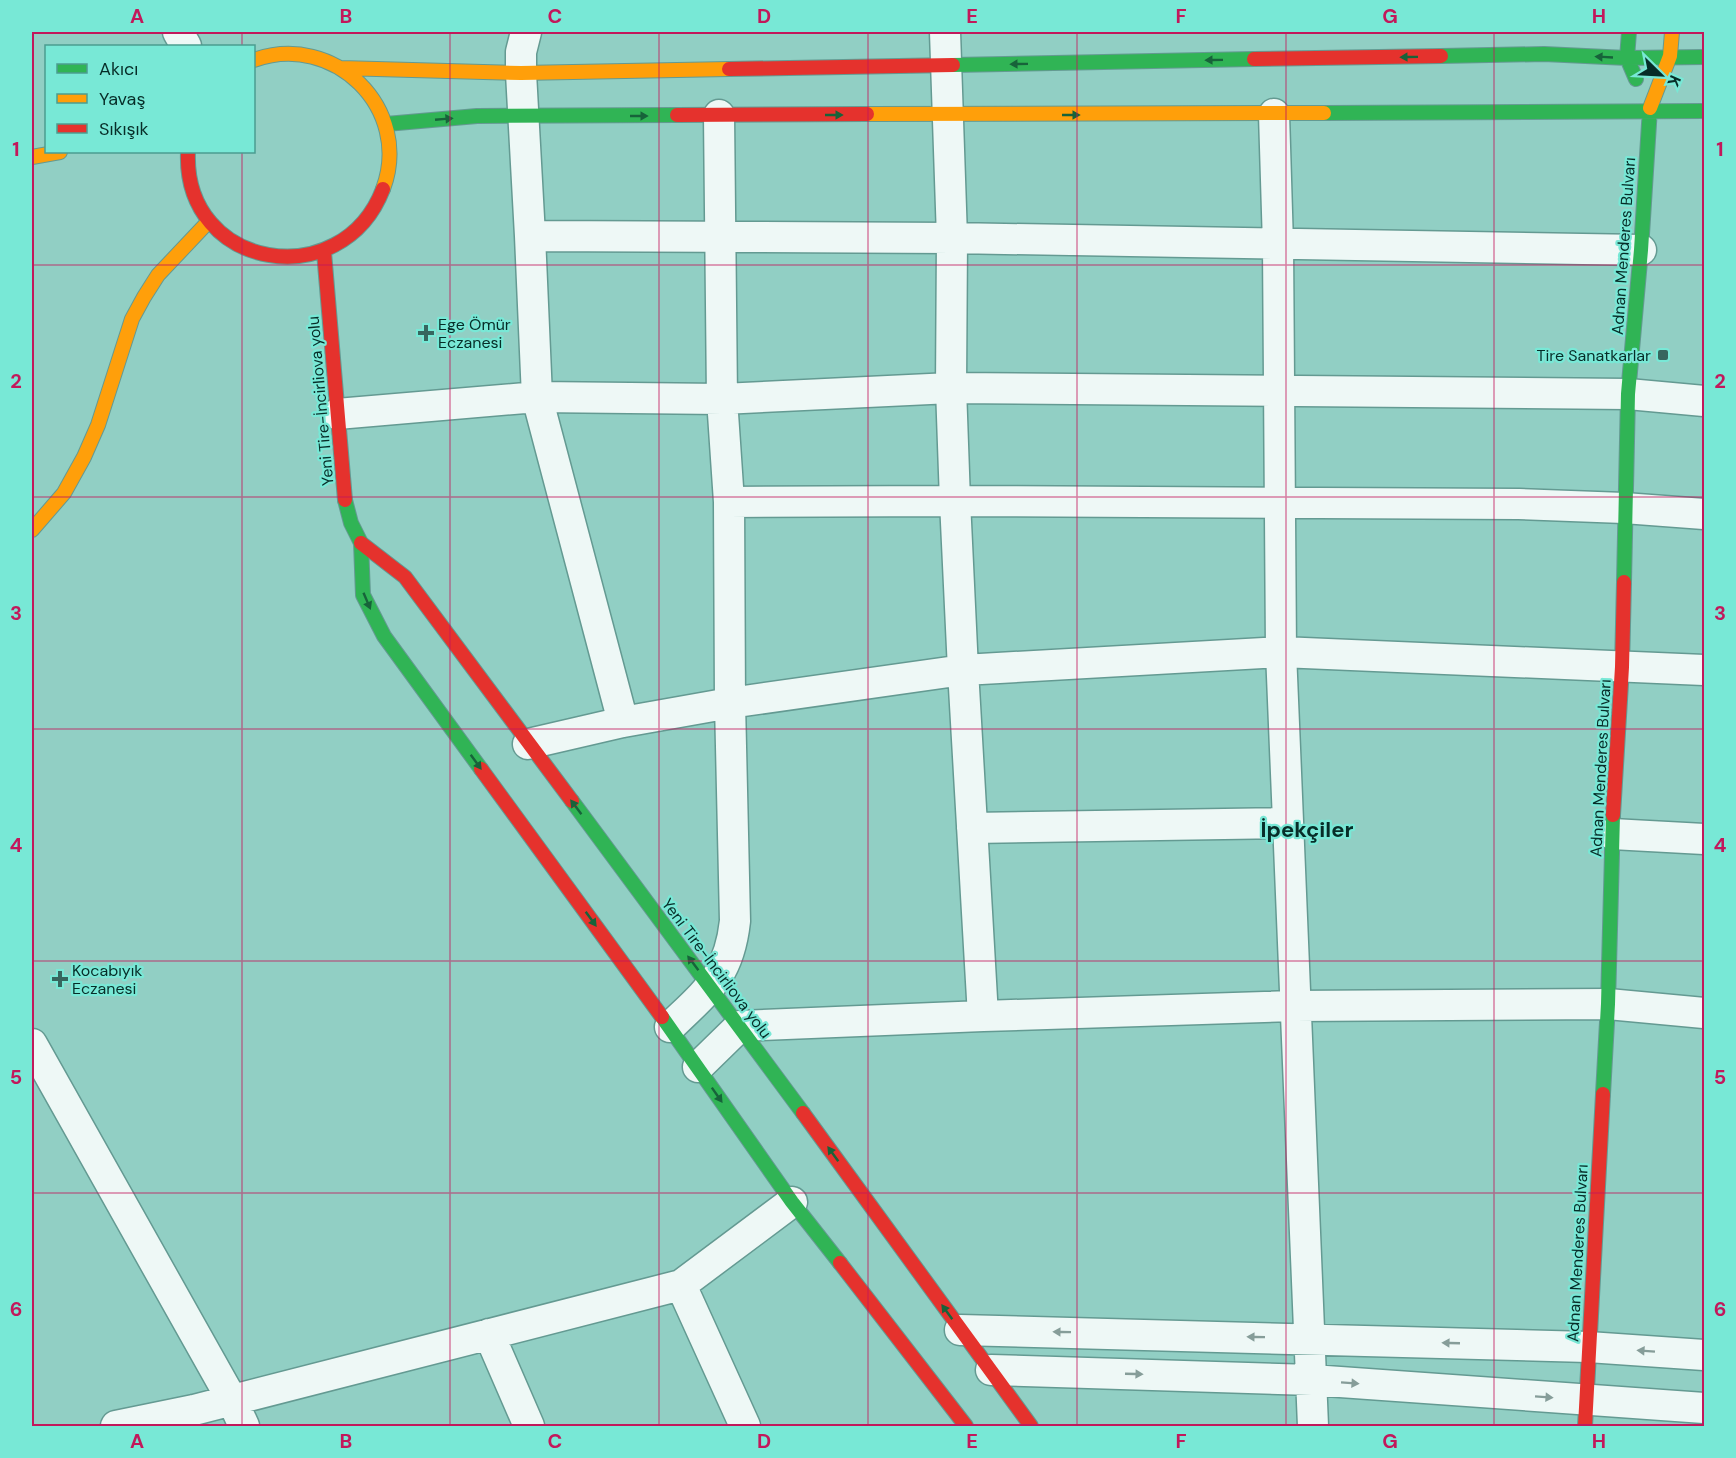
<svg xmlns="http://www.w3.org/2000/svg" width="1736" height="1458" font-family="'DM Sans',sans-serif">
<rect width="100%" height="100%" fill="#91cfc4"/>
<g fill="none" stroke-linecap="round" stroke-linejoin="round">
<!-- street casing -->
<g stroke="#649a92" stroke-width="33">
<path id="street" d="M178,32L186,46
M526,32L521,52V73L530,236
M945,32L952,238L951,388L955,501L963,670L983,1016
M1274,114L1278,245L1281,652L1313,1426
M337,414L537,397L722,399L951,388L1628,394L1704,401
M729,502L955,501L1519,504L1624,508L1704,514
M623,722L537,397L530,236L952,238L1641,250
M528,744L623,722L730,703L963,670L1281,652L1704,670
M972,828L1288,823
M1612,834L1704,839
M670,1027C707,991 729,976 735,921L730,703L729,502L722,399L719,115
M32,1044L232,1400L244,1426
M698,1067L740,1026L983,1016L1294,1006L1608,1004L1704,1013
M681,1285L745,1426
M960,1330L1588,1347L1704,1355
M489,1334L529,1426
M991,1370L1312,1380L1704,1408
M116,1426L194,1410L681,1285L792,1202"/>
</g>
<!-- fast casing -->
<g stroke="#649a92" stroke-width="16">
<path id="fast" d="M1629,32L1627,58L1636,79
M1441,56L1544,54L1627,58L1704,57
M953,65L1254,59
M1324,113L1704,111
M386,124L477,116L677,115
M345,500L351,523L361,543L363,595L384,636L481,769
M1624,582L1628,394L1641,250L1650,108
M572,801L803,1113
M662,1017L792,1202L840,1263
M1603,1094L1608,1004L1613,815"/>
</g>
<!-- slow casing -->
<g stroke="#649a92" stroke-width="16">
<path id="slow" d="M254,60C334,31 413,109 383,189
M341,68L521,73L729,69
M1650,108L1670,56L1672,32
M867,114L1324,113
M32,157L60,152
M32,530L64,493L84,457L98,425L132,319L144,297L158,275L209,221"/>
</g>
<!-- jam casing -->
<g stroke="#649a92" stroke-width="16">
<path id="jam" d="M1254,59L1441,56
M729,69L953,65
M677,115L867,114
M188,152C183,270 342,296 383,189
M324,252L345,500
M361,543L405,577L572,801
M481,769L662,1017
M1613,815L1622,667L1624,582
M803,1113L1031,1426
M840,1263L966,1426
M1585,1426L1603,1094"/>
</g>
<!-- street -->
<use href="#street" stroke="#eef8f6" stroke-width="30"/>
<!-- fast -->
<use href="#fast" stroke="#30b455" stroke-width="14"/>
<!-- slow -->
<use href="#slow" stroke="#ff9f0a" stroke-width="14"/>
<!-- jam -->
<use href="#jam" stroke="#e5322d" stroke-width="14"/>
</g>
<!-- one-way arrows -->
<defs><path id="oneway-solid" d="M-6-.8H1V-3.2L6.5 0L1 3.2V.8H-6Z" transform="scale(1.5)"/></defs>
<g fill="#17633a">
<use href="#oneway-solid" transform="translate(1409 57) rotate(179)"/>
<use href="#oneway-solid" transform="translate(1604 57) rotate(-177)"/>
<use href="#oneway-solid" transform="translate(1214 60) rotate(179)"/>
<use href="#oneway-solid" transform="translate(1019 64) rotate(179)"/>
<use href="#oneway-solid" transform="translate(834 115)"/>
<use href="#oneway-solid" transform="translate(1071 115)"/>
<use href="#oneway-solid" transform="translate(639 116)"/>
<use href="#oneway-solid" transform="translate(444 119) rotate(-5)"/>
<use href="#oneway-solid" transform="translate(367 601) rotate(67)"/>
<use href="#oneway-solid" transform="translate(476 762) rotate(54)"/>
<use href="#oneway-solid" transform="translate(576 807) rotate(-127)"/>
<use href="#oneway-solid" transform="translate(591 919) rotate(54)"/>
<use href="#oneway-solid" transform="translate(693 963) rotate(-127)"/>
<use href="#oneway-solid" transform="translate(717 1095) rotate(55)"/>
<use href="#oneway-solid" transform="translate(833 1154) rotate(-126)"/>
<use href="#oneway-solid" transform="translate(947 1312) rotate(-126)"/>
</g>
<g fill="#869d99">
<use href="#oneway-solid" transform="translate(1062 1332) rotate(-179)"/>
<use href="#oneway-solid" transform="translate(1256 1337) rotate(-179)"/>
<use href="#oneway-solid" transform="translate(1451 1343) rotate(-178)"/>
<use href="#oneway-solid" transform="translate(1646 1351) rotate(-176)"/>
<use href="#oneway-solid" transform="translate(1134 1374) rotate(2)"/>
<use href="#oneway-solid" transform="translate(1350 1383) rotate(4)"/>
<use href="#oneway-solid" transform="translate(1544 1397) rotate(4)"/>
</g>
<!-- grid -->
<path fill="none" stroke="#c2185b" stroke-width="1.5" stroke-opacity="0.55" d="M242,32V46M450,32V1426M659,32V1426M868,32V1426M1077,32V1426M1286,32V1426M1494,32V1426M242,152V1426M32,265H1704M32,497H1704M32,729H1704M32,961H1704M32,1193H1704"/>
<!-- markers -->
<g fill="#37665f" stroke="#78e8d6" stroke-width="2">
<path d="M423 324h6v6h6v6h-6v6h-6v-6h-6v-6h6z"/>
<rect x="1657" y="349" width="12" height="12" rx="3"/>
<path d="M57 970h6v6h6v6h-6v6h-6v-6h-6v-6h6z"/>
</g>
<g text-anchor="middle" stroke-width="4.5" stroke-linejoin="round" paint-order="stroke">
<!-- street labels -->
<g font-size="16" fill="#072d28" stroke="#78e8d6">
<text transform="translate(1623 246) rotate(-86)" y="6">Adnan Menderes Bulvarı</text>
<text transform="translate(320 401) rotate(-95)" y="6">Yeni Tire-İncirliova yolu</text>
<text transform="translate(1600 768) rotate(-87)" y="6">Adnan Menderes Bulvarı</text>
<text transform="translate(717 968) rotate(53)" y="6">Yeni Tire-İncirliova yolu</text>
<text transform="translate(1577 1253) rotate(-87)" y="6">Adnan Menderes Bulvarı</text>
</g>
<!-- poi labels -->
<g font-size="16" fill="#072d28" stroke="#78e8d6" text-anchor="start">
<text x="438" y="330">Ege Ömür<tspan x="438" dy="18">Eczanesi</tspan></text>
<text x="1651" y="361" text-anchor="end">Tire Sanatkarlar</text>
<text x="72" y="976">Kocabıyık<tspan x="72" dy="18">Eczanesi</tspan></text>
</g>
<!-- district labels -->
<g font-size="22" font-weight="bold" fill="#072d28" stroke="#78e8d6">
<text x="1307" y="837">İpekçiler</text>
</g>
</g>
<!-- border -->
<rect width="1736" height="1458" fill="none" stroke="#78e8d6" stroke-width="66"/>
<!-- legend -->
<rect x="45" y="45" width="210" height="108" fill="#78e8d6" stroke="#4b9d90" stroke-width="1.5"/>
<rect x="57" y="64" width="30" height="9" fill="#30b455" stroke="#4b9d90" stroke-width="1.5"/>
<text x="99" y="75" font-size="18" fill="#072d28">Akıcı</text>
<rect x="57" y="94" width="30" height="9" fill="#ff9f0a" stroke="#4b9d90" stroke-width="1.5"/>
<text x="99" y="105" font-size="18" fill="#072d28">Yavaş</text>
<rect x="57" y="124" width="30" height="9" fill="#e5322d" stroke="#4b9d90" stroke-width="1.5"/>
<text x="99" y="135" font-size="18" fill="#072d28">Sıkışık</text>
<!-- north arrow -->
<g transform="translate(1661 75) rotate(114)" stroke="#78e8d6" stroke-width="4.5" paint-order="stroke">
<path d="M0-4.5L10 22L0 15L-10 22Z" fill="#072d28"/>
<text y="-9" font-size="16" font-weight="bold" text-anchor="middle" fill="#072d28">K</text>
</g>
<rect x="33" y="33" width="1670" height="1392" fill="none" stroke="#c2185b" stroke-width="2"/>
<g font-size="20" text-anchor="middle" font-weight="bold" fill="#c2185b">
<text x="137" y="23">A</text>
<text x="346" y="23">B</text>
<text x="555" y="23">C</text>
<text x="764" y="23">D</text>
<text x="972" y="23">E</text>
<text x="1181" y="23">F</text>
<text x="1390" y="23">G</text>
<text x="1599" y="23">H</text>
<text x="16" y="156">1</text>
<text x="1720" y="156">1</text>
<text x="16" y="388">2</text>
<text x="1720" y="388">2</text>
<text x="16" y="620">3</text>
<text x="1720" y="620">3</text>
<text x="16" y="852">4</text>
<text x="1720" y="852">4</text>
<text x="16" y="1084">5</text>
<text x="1720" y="1084">5</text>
<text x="16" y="1316">6</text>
<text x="1720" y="1316">6</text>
<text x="137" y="1448">A</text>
<text x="346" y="1448">B</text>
<text x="555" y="1448">C</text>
<text x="764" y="1448">D</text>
<text x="972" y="1448">E</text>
<text x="1181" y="1448">F</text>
<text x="1390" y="1448">G</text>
<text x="1599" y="1448">H</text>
</g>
</svg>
